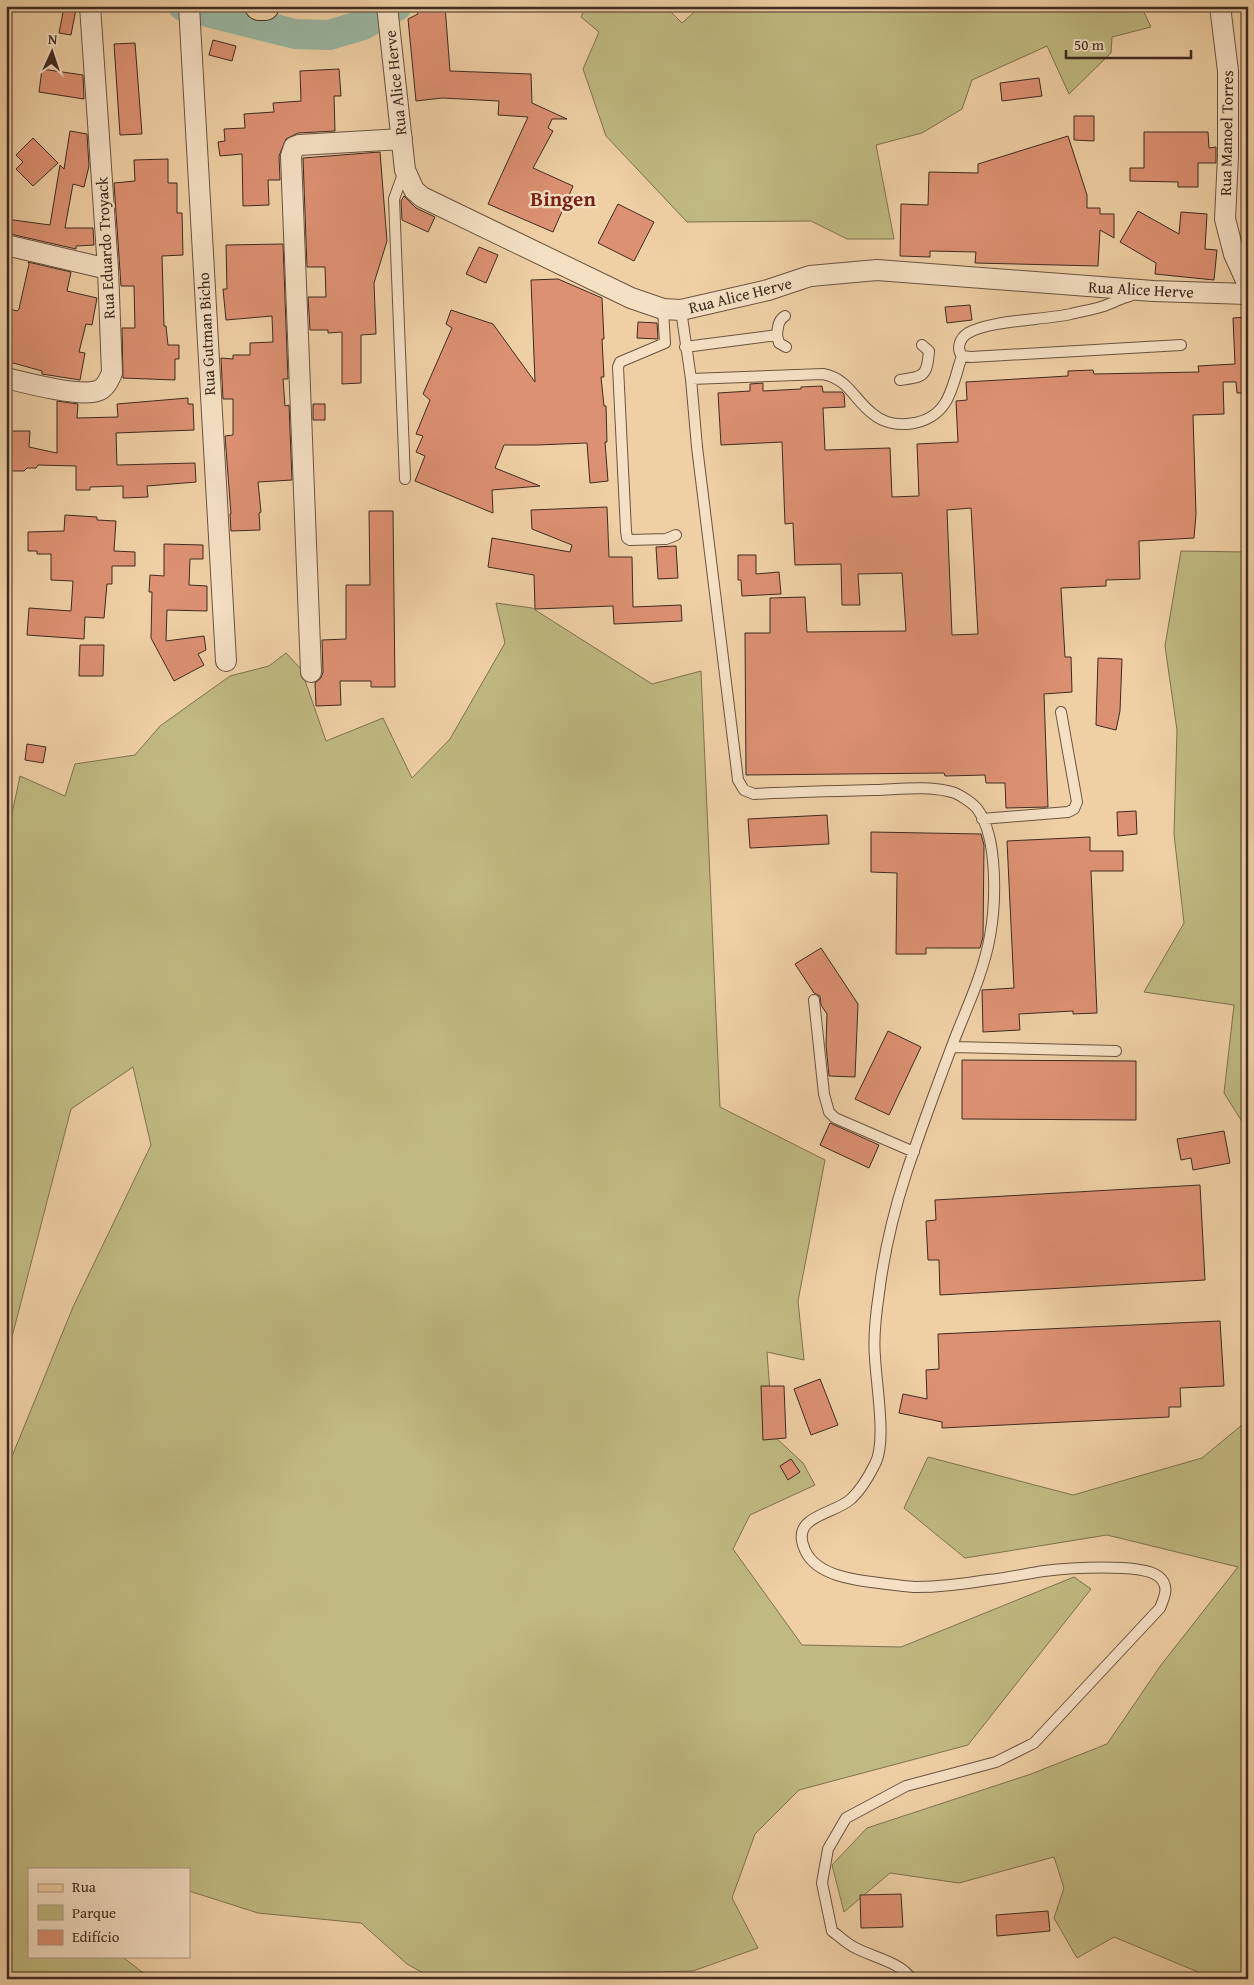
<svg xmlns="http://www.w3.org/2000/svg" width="1254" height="1985" font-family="'Gentium Book Plus',serif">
<rect width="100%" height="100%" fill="#efd0a5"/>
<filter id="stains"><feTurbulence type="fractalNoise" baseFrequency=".004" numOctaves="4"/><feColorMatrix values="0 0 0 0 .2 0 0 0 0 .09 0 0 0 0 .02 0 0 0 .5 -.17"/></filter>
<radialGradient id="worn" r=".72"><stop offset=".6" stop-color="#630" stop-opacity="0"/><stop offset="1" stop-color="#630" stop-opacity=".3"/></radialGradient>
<!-- green -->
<path fill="#c0b981" stroke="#7f7250" d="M586,6H628L630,11L645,6H665L682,23L701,6H1141L1151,27L1112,37L1111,53L1069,94L1047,46L972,80L962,109L922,133L876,145L894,239H847L811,221L687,222L606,136L583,69L599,32L581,17Z
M1181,551L1248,552V1131L1224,1093L1234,1005L1144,992L1184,923L1174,834L1177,730L1165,646Z
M496,603L532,608L652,684L701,671L720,1107L825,1160L798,1301L804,1360L767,1352L773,1435L803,1463L815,1485L750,1515L733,1549L802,1645L901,1647L1074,1577L1091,1589L968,1745L799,1790L755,1834L732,1898L758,1948L693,1971L530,1975L524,1979H434L407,1964L361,1923L258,1913L189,1891V1869H29V1956H124V1958L151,1979H6V1471L73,1307L151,1145L133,1067L71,1109L6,1360V842L20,776L65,796L75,764L135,755L160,726L230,676L269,666L286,653L301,669L326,741L383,718L412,778L450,739L505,643Z
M1248,1420V1979H1201L1198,1972L1114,1937L1077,1958L1054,1918L1064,1888L1054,1857L959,1883L890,1873L844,1912L832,1865L867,1828L1031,1774L1107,1744L1161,1665L1238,1567L1107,1535L965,1558L904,1508L928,1457L1073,1495L1202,1458Z"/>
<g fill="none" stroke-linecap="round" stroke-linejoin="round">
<!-- river -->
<path stroke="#9ab7a3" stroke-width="30" d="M183,6L295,34L329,35L363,25L397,6"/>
</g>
<!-- building -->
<path fill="#dd9173" stroke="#3e2b20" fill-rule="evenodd" d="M414,6H445L450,71L531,74L532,103L567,119H552L548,128L553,131L533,168L573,186L553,232L488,204L528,117L498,115L499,101L442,98L416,101L408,19L418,14Z
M64,7L76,9L71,35L59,33Z
M213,40L236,46L232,61L209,55Z
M135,43L142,134L120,135L114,44Z
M42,69L83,75L84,99L39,92Z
M339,69L341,96H334L335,131L298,133L286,139L279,156L280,180H268L269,205L243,206L242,154L220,156L218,142L225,141L224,129L245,128L244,114L274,112L273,103L301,101L300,71Z
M1039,78L1042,96L1002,101L1000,83Z
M1074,116H1094V141L1074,140Z
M70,131L87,134L89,166L84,187L73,184L65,228H93L94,245L76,246V249L6,233V219L50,225L60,165L64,169Z
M1144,132H1208L1209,148L1216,147V163H1198V187H1178V182L1130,181V168H1144Z
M1068,136L1087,195V208H1100V214H1114V238L1100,230L1098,266L975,263L976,252L930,251V257L900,256L901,204L928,205L929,172L978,173V164Z
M33,138L58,163L33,186L16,169L23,162L16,155Z
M380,152L387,241L374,283L376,334L361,335V383L342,384V332L328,333V330H310L308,297H326L325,267H307L303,158Z
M168,159V183H177V213H182L183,255L162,256L164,326H166L168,345H179V359H175V380L123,378L122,328H135L134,286H121L114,183L135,181L134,160Z
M404,196L416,208L435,217L428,232L402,220L401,201Z
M618,204L654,222L634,261L598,243Z
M1138,211L1179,234L1181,212L1207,214L1205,249L1217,250L1214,280L1155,274L1156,263L1120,242Z
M283,244L288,379H283L285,406L289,405L292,480L258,482L261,512L259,513L260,530L231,531L230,514H231L225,436L233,435V399H223L221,358L233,359V355H250V343L273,342L272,316L226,320L223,289H227L226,245Z
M479,247L498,255L486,283L466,274Z
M28,262L71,272L67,291L97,298L92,325L86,324L79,352L85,353L80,380L42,374V371L6,361V308L17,311L19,309L29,264Z
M558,279L602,298L604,339H602L604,377H601L604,406H606L607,442H605L608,481L590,483L587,443L537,445H504L495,468L540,486L492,490L493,513L415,481L425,456L416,452L423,436L416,434L430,400L423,394L452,328L446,324L451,310L493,324L535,382L531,280Z
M970,305L972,320L947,323L945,307Z
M1248,317V393H1237L1236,382H1223L1224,414L1193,415L1196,514L1194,538L1139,541L1140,579L1106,580V586L1061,588L1065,657H1071L1072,692L1044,694L1048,807L1006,808L1005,783H986L985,775L945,776L944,773L746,775L745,633H770V598L805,597L807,632L906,631L902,573L858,574L860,605H842L841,564L795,565L793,523L785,524L782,442L721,445L718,393L750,391V384L763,383V391L801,389V387L822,386L823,392H842L844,394L845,407L823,408L825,450L890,448L892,497L919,496L917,444L958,442L956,401L967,400L966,382L1068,376V371L1093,370L1094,374L1199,372L1198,366L1235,364L1233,318ZM971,508L978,634L952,635L947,510Z
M638,322L657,323L658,339L637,338Z
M188,398V404H193L194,430L116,433L117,465L195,463L196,482L147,486L148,497L123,498V486L90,487V490H76V466L38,465L36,468H27L24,471H6V431H30L29,447L57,453V401L78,404L77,418L118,417L117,404Z
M313,404H325V420H313Z
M607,507L609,557H632L633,607L681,605L682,621L614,624L613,606L535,609L534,575L488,567L492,538L570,552L572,545L532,529L531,510Z
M369,511H393L395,687H371V681H340L341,705L316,706L315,683L321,678L323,672L322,640L346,639V585H370Z
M65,515L97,517V520L116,521L114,551L135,552V566H112V584H107L104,618L85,617L84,639L27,635L29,608L71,611L73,581L51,580V554H37V551H28V532L64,531Z
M164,544L203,545V559H190L189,585L207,586V611L167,610L166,641L204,636L206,650L198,654L204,665L174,681L151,638L152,592H149L150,575L164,576Z
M676,546L678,578L658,579L656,547Z
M738,555H756V574L779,572L781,594L742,596L741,580H738Z
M80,645H104L103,676H79Z
M1098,658L1122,659L1120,711L1116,730L1096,725Z
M27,744L46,747L43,763L25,760Z
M1136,811L1137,834L1118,836L1117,812Z
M827,815L829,844L750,848L748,819Z
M871,832L981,834L984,845L983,937L980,948H926V954H896L897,873L871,872Z
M1090,837V851H1123V871H1091L1097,1013L1073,1014V1011L1019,1014L1020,1030L983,1032L982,990L1014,988L1007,841Z
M821,948L858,1004L855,1077L829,1076L826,1045L827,1014L821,1005L820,996L814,993L795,964Z
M888,1031L921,1047L889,1115L855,1099Z
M962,1060L1136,1061V1120L962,1119Z
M830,1123L879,1145L869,1168L820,1145Z
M1224,1131L1230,1163L1193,1170L1191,1158L1181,1160L1177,1139Z
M1200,1185L1205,1280L940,1295L939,1260H928L926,1221L936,1220L935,1200Z
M1220,1321L1224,1386L1180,1388L1181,1407H1169V1417L942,1428V1422L899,1413L903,1394L927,1399L926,1370L939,1369L938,1334Z
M820,1379L838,1425L811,1435L794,1389Z
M761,1386H784L786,1438L763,1440Z
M791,1459L800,1472L788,1480L780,1466Z
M901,1894L903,1927L861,1928L860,1895Z
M1048,1911L1050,1931L997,1936L996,1915Z"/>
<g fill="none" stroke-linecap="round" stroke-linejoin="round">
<!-- service casing -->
<g stroke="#6a5441" stroke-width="12">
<path id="service" d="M404,171L394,199L405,479
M1130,296C1120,298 1118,301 1109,304C1098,309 1083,311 1071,314C1044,320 990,320 968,333C960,338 956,348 962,356L971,357L1181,345
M663,309L665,343L620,362L618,367L626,531L627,538L630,540L666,539L676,535
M681,310L691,379L697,447L738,780L744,790L754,794C795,792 836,791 876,790C902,789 931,785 955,793C962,796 974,804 978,810C998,838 996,903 990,936C984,971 968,1005 955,1038C938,1083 921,1128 906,1174C894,1211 884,1253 879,1293C876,1313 873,1337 875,1357C876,1384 887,1442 875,1464C869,1476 861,1490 851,1499C834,1515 789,1515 805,1550C817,1578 862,1581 887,1584C897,1585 907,1587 916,1587C940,1587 964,1584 988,1580C1007,1578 1025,1574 1044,1571C1067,1568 1141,1563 1158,1576C1170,1585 1165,1596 1160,1608L1034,1743L996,1762L906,1786L846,1818L828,1849L822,1883L832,1931C839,1936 845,1942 852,1946C868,1956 902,1962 911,1979
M777,335L779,343L786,347
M685,347L777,335C778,327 778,320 785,316
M691,379L823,374C849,379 854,400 873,414C893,431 931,426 945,403C953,391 957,370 962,356
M900,380C924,377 927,376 929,351L922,345
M982,819L1068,812L1074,809L1077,802L1061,712
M814,1000L824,1094L829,1112L835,1118L914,1152
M952,1047L1116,1051"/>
</g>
<!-- minor casing -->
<g stroke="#6a5441" stroke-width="22">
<path id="minor" d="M189,6L226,661
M387,6L405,170L414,190L422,197L631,298L663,309L681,310L768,290L810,276L877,270L1153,291L1248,294
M1220,6L1228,71V156L1225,219L1234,254L1248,285
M6,245L108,269
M6,378C26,383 79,397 97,391C105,389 109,380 112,373L108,269L90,6
M311,672L291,156L294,147L299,145L402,139"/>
</g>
<!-- primary casing -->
<g stroke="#3e2b20" stroke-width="30">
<path id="primary" d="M259,6H265"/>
</g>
<!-- service -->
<use href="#service" stroke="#f5e0c4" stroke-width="10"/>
<!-- minor -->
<use href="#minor" stroke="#f5e0c4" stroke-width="20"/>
<!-- primary -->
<use href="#primary" stroke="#efd0a5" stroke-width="28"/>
</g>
<g text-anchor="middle" stroke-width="4.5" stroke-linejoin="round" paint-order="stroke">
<!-- street labels -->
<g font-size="16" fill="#3e2b20" stroke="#f5e0c4">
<text transform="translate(395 83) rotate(-96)" y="6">Rua Alice Herve</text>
<text transform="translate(1226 133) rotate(-89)" y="6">Rua Manoel Torres</text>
<text transform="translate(105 248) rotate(-93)" y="6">Rua Eduardo Troyack</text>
<text transform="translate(1141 289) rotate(3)" y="6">Rua Alice Herve</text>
<text transform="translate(740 295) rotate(-14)" y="6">Rua Alice Herve</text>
<text transform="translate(206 334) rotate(-93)" y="6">Rua Gutman Bicho</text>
</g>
<!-- district labels -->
<g font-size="21" font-weight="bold" fill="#7a1f14" stroke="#f5e0c4">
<text x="563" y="206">Bingen</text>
</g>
</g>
<!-- margin -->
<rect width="1254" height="1985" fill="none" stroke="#efd0a5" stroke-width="25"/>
<rect x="8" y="8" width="1239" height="1970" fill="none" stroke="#3e2b20" stroke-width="2.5"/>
<rect x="12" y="12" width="1229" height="1960" fill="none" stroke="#3e2b20"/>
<!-- legend -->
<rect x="28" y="1868" width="162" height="90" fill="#f5e0c4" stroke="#ac9882"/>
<rect x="38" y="1884" width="25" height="8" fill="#efd0a5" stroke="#ac9882"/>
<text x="72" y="1892" font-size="15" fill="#3e2b20">Rua</text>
<rect x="38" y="1905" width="25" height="15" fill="#c0b981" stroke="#ac9882"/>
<text x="72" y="1918" font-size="15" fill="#3e2b20">Parque</text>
<rect x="38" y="1930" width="25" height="15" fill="#dd9173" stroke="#ac9882"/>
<text x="72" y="1942" font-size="15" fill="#3e2b20">Edifício</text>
<!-- north arrow -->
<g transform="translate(52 52) rotate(3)" stroke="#f5e0c4" stroke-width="4" paint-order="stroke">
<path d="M0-4L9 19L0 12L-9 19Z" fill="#3e2b20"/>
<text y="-8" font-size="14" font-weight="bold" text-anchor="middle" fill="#3e2b20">N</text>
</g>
<!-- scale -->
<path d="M1066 50v8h125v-8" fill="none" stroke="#3e2b20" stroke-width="2.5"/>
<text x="1074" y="50" font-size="15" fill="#3e2b20" stroke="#f5e0c4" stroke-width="4" paint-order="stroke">50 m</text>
<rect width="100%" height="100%" filter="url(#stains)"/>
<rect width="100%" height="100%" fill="url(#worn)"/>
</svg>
